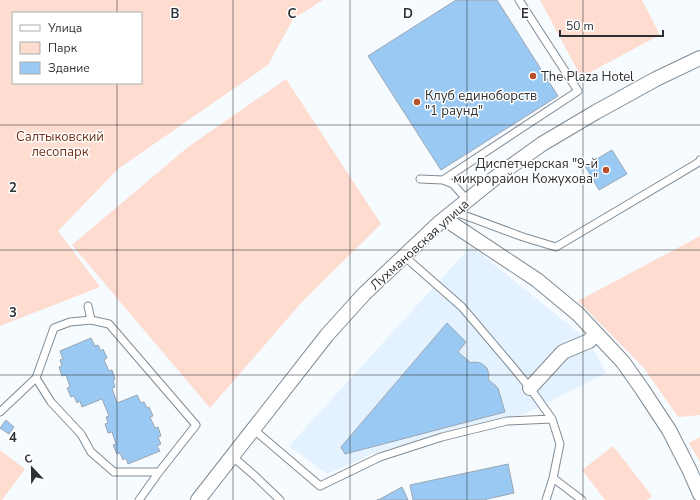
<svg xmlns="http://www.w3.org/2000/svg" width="700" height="500" font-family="'Nunito Sans',sans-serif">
<rect width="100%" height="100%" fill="#f6fbff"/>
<!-- built -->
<path fill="#e4f2ff" d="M471,246L589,341L606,373L525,414L465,426L372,454L327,474L289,446Z"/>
<!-- green -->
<path fill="#fedcd0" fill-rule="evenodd" d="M0,0H323L293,19L268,65L118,169L58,231L100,287L0,326ZM13,13H141V83H13Z
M540,0H642L660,35L581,77Z
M286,79L381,224L302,302L210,408L72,245L188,147Z
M700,236V415L678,417L644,368L578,301Z
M700,437V462L689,443Z
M613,446L652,496L647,500H605L582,470Z
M0,450L25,469L2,500H0Z"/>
<!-- building -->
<path fill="#9ac9f4" stroke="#9ca6b0" d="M456,0H497L558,96L441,170L368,56Z
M612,150L627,174L599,190L585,166Z
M447,323L466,342L458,352L471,363L474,362L481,363L487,368L489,375L488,379L498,388L505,412L345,454L341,447Z
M91,338L95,346L98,345L101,351L103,349L107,358L104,360L109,371L112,370L115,379L113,380L115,387L112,388L117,403L137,395L141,403L144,402L147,408L149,407L153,416L150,417L155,428L158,427L161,436L158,437L161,444L157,446L160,451L128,464L126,458L123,460L120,453L117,454L113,445L116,444L112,432L108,433L105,424L108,423L106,417L109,416L102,399L82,407L80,401L77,403L74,396L71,397L67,388L70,387L66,375L62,376L59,367L62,366L60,360L63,359L60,351Z
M6,420L14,427L9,434L0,428Z
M508,464L514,493L483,500H413L410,485Z
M402,487L408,500H377L380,499Z"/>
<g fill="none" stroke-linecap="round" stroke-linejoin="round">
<!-- service casing -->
<g stroke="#818b94" stroke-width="9">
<path id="service" d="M420,179L443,180L453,184L467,200
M443,180L578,91L519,0
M453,211L523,237L556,247L699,162L700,160
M404,256L462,307L512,366L530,388L552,419L560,444L553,478L546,500
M91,320L109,324L196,425L159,472L139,500
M36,378L51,402L81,434L91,452L114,472H159
M0,412L36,378L54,328L70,322L91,320L88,306
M253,429L320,486L380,457L442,437L507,421L552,419
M232,456L255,476L280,500
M553,478L582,500"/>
</g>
<!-- minor casing -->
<g stroke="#818b94" stroke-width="16">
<path id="minor" d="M445,219L537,280L578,314L623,362L642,389L669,430L689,469L700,494
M530,388L563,352L589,341L596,334
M198,500L327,335L364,294L439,223L500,174L542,144L596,112L656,79L700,58"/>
</g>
<!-- service -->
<use href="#service" stroke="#fff" stroke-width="7"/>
<!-- minor -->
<use href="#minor" stroke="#fff" stroke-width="14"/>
</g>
<!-- grid -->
<path fill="none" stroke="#2d3135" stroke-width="1" stroke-opacity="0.55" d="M117,0V13M233,0V500M350,0V500M467,0V500M583,0V500M117,83V500M0,125H700M0,250H700M0,375H700"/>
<!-- markers -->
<g fill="#b85129" stroke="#fff" stroke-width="1.5">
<circle cx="533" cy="76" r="4"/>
<circle cx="417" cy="102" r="4"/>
<circle cx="606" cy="170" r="4"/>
</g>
<g text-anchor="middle" stroke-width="3" stroke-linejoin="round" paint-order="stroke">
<!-- poi labels -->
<g font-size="13" fill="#2d3135" stroke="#fff" text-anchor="start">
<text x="541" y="81">The Plaza Hotel</text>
<text x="425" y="100">Клуб единоборств<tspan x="425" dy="15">"1 раунд"</tspan></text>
<text x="598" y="168" text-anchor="end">Диспетчерская "9-й<tspan x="598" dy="15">микрорайон Кожухова"</tspan></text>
</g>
<!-- park labels -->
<g font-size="13" fill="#743015" stroke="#fff">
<text x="60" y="141">Салтыковский<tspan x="60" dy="15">лесопарк</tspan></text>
</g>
<!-- street labels -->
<g font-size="13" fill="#2d3135" stroke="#fff">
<text transform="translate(419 244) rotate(-42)" y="5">Лухмановская улица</text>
</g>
</g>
<g font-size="13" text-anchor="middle" font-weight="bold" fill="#2d3135" stroke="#fff" stroke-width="3" stroke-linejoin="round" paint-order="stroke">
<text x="175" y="18">B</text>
<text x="292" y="18">C</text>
<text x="408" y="18">D</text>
<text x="525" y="18">E</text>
<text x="13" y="192">2</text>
<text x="13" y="317">3</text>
<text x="13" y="442">4</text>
</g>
<!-- legend -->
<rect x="12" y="12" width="130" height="72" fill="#ffffff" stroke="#abadae"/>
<rect x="20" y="25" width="20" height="6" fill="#ffffff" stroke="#abadae"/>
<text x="48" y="32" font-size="12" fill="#2d3135">Улица</text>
<rect x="20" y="42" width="20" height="12" fill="#fedcd0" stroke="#abadae"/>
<text x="48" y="52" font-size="12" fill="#2d3135">Парк</text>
<rect x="20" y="62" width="20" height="12" fill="#9ac9f4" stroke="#abadae"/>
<text x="48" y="72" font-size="12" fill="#2d3135">Здание</text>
<!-- north arrow -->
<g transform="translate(32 468) rotate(338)" stroke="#ffffff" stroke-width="3" paint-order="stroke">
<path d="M0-3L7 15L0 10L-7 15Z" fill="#2d3135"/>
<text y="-6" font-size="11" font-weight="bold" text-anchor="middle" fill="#2d3135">С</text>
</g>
<!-- scale -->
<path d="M560 30v6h103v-6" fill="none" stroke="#2d3135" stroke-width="2"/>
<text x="566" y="30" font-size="12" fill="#2d3135" stroke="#ffffff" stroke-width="3" paint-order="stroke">50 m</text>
</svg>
